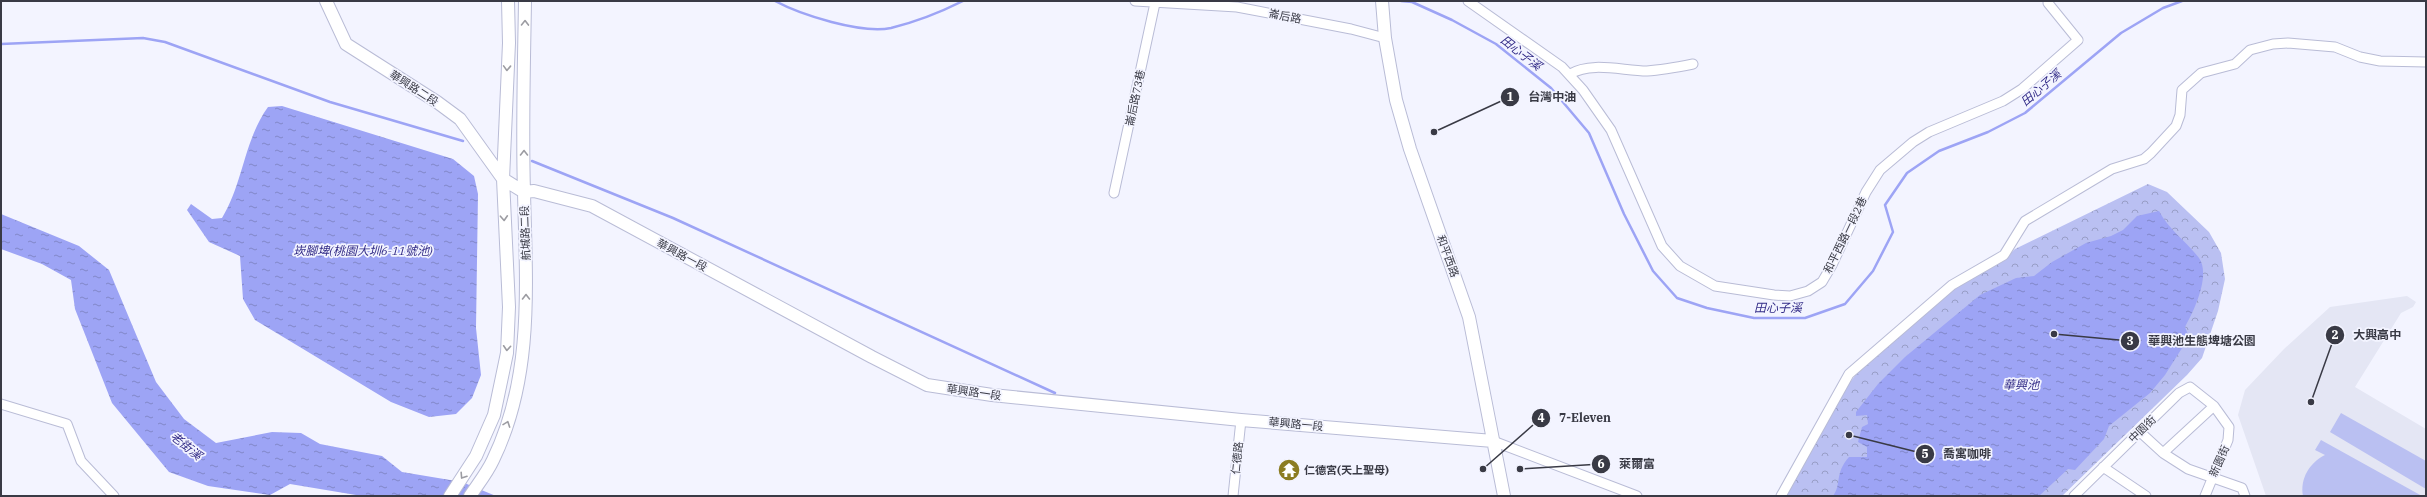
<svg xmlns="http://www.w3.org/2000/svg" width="2427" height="497" font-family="'IBM Plex Serif','Noto Sans TC',serif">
<defs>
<pattern id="park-crowns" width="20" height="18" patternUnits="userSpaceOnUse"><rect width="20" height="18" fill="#bac0f2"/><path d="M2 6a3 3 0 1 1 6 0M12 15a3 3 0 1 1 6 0" fill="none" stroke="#989dc6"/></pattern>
<pattern id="water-ripples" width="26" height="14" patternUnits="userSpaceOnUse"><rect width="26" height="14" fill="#9da4f5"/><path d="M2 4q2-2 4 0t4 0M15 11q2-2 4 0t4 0" fill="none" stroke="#8187c8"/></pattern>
</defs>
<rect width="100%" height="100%" fill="#f3f4ff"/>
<!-- built -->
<path fill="#e4e6f4" d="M2407,296L2416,302L2413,307L2401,313L2355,387L2426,429V496H2266L2238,415L2245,390L2284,349L2330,307Z"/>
<!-- park -->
<path fill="url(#park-crowns)" d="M2148,184L2167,192L2209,232L2221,253L2225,279L2218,311L2202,358L2187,375L2062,496H1786L1845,389L1860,369L1950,288L2002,261L2015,249Z"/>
<!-- pitch -->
<path fill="#bac0f2" d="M2341,413L2426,461V489L2330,432Z
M2321,440L2422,496H2303C2300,479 2309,463 2325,455L2315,450Z"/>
<!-- water -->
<path fill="url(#water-ripples)" d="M282,106L453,159L474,176L478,194L476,328L481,375L472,398L456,414L429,417L391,402L255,320L243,299L240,256L209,242L187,210L191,204L212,219L222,218C243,184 244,140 268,107Z
M2159,211C2169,230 2186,241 2199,258C2211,275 2194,311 2185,327L2189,337L2165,375L2150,393L2109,426L2104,439L2075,470L2068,469L2039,496H1833C1842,484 1834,474 1849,457H1867V447L1858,442L1862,427L1868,424L1867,415L1856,416V412L1878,384L1905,357L1980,295L2016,278L2034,276L2052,262L2086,243L2111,236L2123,230L2137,216Z
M1,214L79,246L109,270L156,382L184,419L216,443L272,432L301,433L320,444L382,456L402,472L462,482L496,496H362L290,484L270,495L208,486L169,472L112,403L75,309L71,280L42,264L1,249Z"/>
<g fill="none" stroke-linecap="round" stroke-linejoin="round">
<!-- stream -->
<path stroke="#9da4f5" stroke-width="2.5" d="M775,1C801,15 861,34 891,28C916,22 941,12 963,1
M1401,1L1412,2L1452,20L1496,44L1551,88L1589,133L1624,214L1653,271L1677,298L1707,308L1754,318H1805L1845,304L1873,271L1893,232L1885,205L1907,173L1939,151L1988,132L2025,113L2121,33L2163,8L2182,1
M1,44L143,38L165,42L330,102L463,141
M532,161L673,218L1055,393"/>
<!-- minor casing -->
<g stroke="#b9bcd6" stroke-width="11">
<path id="minor" d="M1135,1L1237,7L1351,29L1385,38
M1468,1L1562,67L1583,90L1611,130L1662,246L1680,266L1715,286L1774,295L1790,296L1808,291L1822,282L1832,265L1866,192L1880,170L1913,142L1929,132L2003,101L2022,89L2078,40L2048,3
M1570,74C1592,61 1623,71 1647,71C1663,70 1678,67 1693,64
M1114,193L1155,3
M1,404L67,424L81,461L114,496
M2139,431L2163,453L2188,469L2242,488L2245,496
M1493,441L1637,496
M2163,453L2214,406
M2103,467L2146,496
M1233,496L1241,420
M1781,496L1849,374L1952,285L2004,255L2025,221L2112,169L2144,159L2151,153L2176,126L2180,115L2182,90L2201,73L2235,64L2250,50L2273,44L2288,43L2335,47L2360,57L2380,61L2426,62
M2074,496L2179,393L2190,387L2214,406L2229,427L2228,440L2205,496"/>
</g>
<!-- tertiary casing -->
<g stroke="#b9bcd6" stroke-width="14">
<path id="tertiary" d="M326,1L346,44L437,102L460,119L503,179L524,192L534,191L592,206L872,357L927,385L992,395L1241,420L1493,441
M1382,1L1385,38L1396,100L1410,149L1469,317L1504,496
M450,496L476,456L494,415L507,353L509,307L503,179L509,43L508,1
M470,496C478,484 487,473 493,460C534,376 526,283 524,192C522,129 524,65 525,1"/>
</g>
<!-- minor -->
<use href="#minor" stroke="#fff" stroke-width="9"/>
<!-- tertiary -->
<use href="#tertiary" stroke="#fff" stroke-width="12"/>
</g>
<!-- one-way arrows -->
<defs><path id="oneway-chevron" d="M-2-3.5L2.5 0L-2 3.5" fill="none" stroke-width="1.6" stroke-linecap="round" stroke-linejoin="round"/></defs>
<g stroke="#9c9ca2">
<use href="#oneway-chevron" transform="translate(525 23) rotate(-89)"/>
<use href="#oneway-chevron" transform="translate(507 68) rotate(92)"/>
<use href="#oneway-chevron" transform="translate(524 153) rotate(-90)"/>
<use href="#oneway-chevron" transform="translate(504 218) rotate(87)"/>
<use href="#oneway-chevron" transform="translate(526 297) rotate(-90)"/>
<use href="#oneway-chevron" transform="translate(507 348) rotate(94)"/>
<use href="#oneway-chevron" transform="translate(507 424) rotate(-70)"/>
<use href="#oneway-chevron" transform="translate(463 476) rotate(123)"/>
</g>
<!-- icons -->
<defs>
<g id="temple-disc" transform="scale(1.15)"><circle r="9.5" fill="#8b7c21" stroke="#f3f4ff"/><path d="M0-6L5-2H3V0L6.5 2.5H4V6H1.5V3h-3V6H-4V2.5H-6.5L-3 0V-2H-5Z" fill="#fff"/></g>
</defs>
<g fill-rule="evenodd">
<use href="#temple-disc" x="1289" y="470"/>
</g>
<g text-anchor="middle" stroke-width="3.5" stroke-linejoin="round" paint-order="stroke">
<!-- street labels -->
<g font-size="11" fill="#393a45" stroke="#f3f4ff">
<text transform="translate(1285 16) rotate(11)" y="4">崙后路</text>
<text transform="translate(414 88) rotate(33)" y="4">華興路二段</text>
<text transform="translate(1135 98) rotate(-78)" y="4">崙后路73巷</text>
<text transform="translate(525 233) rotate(-92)" y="4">航城路二段</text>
<text transform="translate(1845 235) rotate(-64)" y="4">和平西路一段2巷</text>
<text transform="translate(682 255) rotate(28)" y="4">華興路一段</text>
<text transform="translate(1448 256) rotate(70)" y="4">和平西路</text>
<text transform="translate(974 392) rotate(8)" y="4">華興路一段</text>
<text transform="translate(1296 424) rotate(5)" y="4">華興路一段</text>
<text transform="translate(2142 429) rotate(-44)" y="4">中園街</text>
<text transform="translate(1237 458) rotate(-84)" y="4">仁德路</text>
<text transform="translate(2219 461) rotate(-66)" y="4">新園街</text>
</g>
<!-- poi labels -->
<g font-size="11" font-weight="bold" fill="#393a45" stroke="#f3f4ff" text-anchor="start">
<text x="1304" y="474">仁德宮(天上聖母)</text>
</g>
<!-- water labels -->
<g font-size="12" font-style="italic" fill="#322b87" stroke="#f3f4ff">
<text transform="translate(1521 53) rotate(38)" y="4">田心子溪</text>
<text transform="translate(2041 88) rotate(-40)" y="4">田心子溪</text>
<text x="363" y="255">崁腳埤(桃園大圳6-11號池)</text>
<text x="1778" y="312">田心子溪</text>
<text x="2021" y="389">華興池</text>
<text transform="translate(186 446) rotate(39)" y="4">老街溪</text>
</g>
</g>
<!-- callouts -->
<path fill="none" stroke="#393a45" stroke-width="1.5" d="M1434 132L1510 97M2311 402L2335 335M2054 334L2130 341M1483 469L1541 418M1849 435L1925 454M1520 469L1601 464"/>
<g fill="#393a45" stroke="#f3f4ff" stroke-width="1.5">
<circle cx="1434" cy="132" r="4"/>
<circle cx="2311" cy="402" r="4"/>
<circle cx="2054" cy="334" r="4"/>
<circle cx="1483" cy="469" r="4"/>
<circle cx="1849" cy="435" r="4"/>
<circle cx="1520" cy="469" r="4"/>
<circle cx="1510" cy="97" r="10"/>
<circle cx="2335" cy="335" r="10"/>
<circle cx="2130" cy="341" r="10"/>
<circle cx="1541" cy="418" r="10"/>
<circle cx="1925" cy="454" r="10"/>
<circle cx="1601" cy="464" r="10"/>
</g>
<g font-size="12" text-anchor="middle" font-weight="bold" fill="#fff">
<text x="1510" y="101">1</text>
<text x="2335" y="339">2</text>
<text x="2130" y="345">3</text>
<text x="1541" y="422">4</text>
<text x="1925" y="458">5</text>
<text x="1601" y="468">6</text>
</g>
<g font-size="12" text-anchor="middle" font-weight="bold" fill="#393a45" stroke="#f3f4ff" stroke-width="3.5" stroke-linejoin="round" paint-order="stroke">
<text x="1552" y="101">台灣中油</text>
<text x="2377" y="339">大興高中</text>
<text x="2202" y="345">華興池生態埤塘公園</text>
<text x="1585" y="422">7-Eleven</text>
<text x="1967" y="458">喬寓咖啡</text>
<text x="1637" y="468">萊爾富</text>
</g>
<!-- border -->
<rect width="2427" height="497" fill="none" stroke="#393a45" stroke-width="4"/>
</svg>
